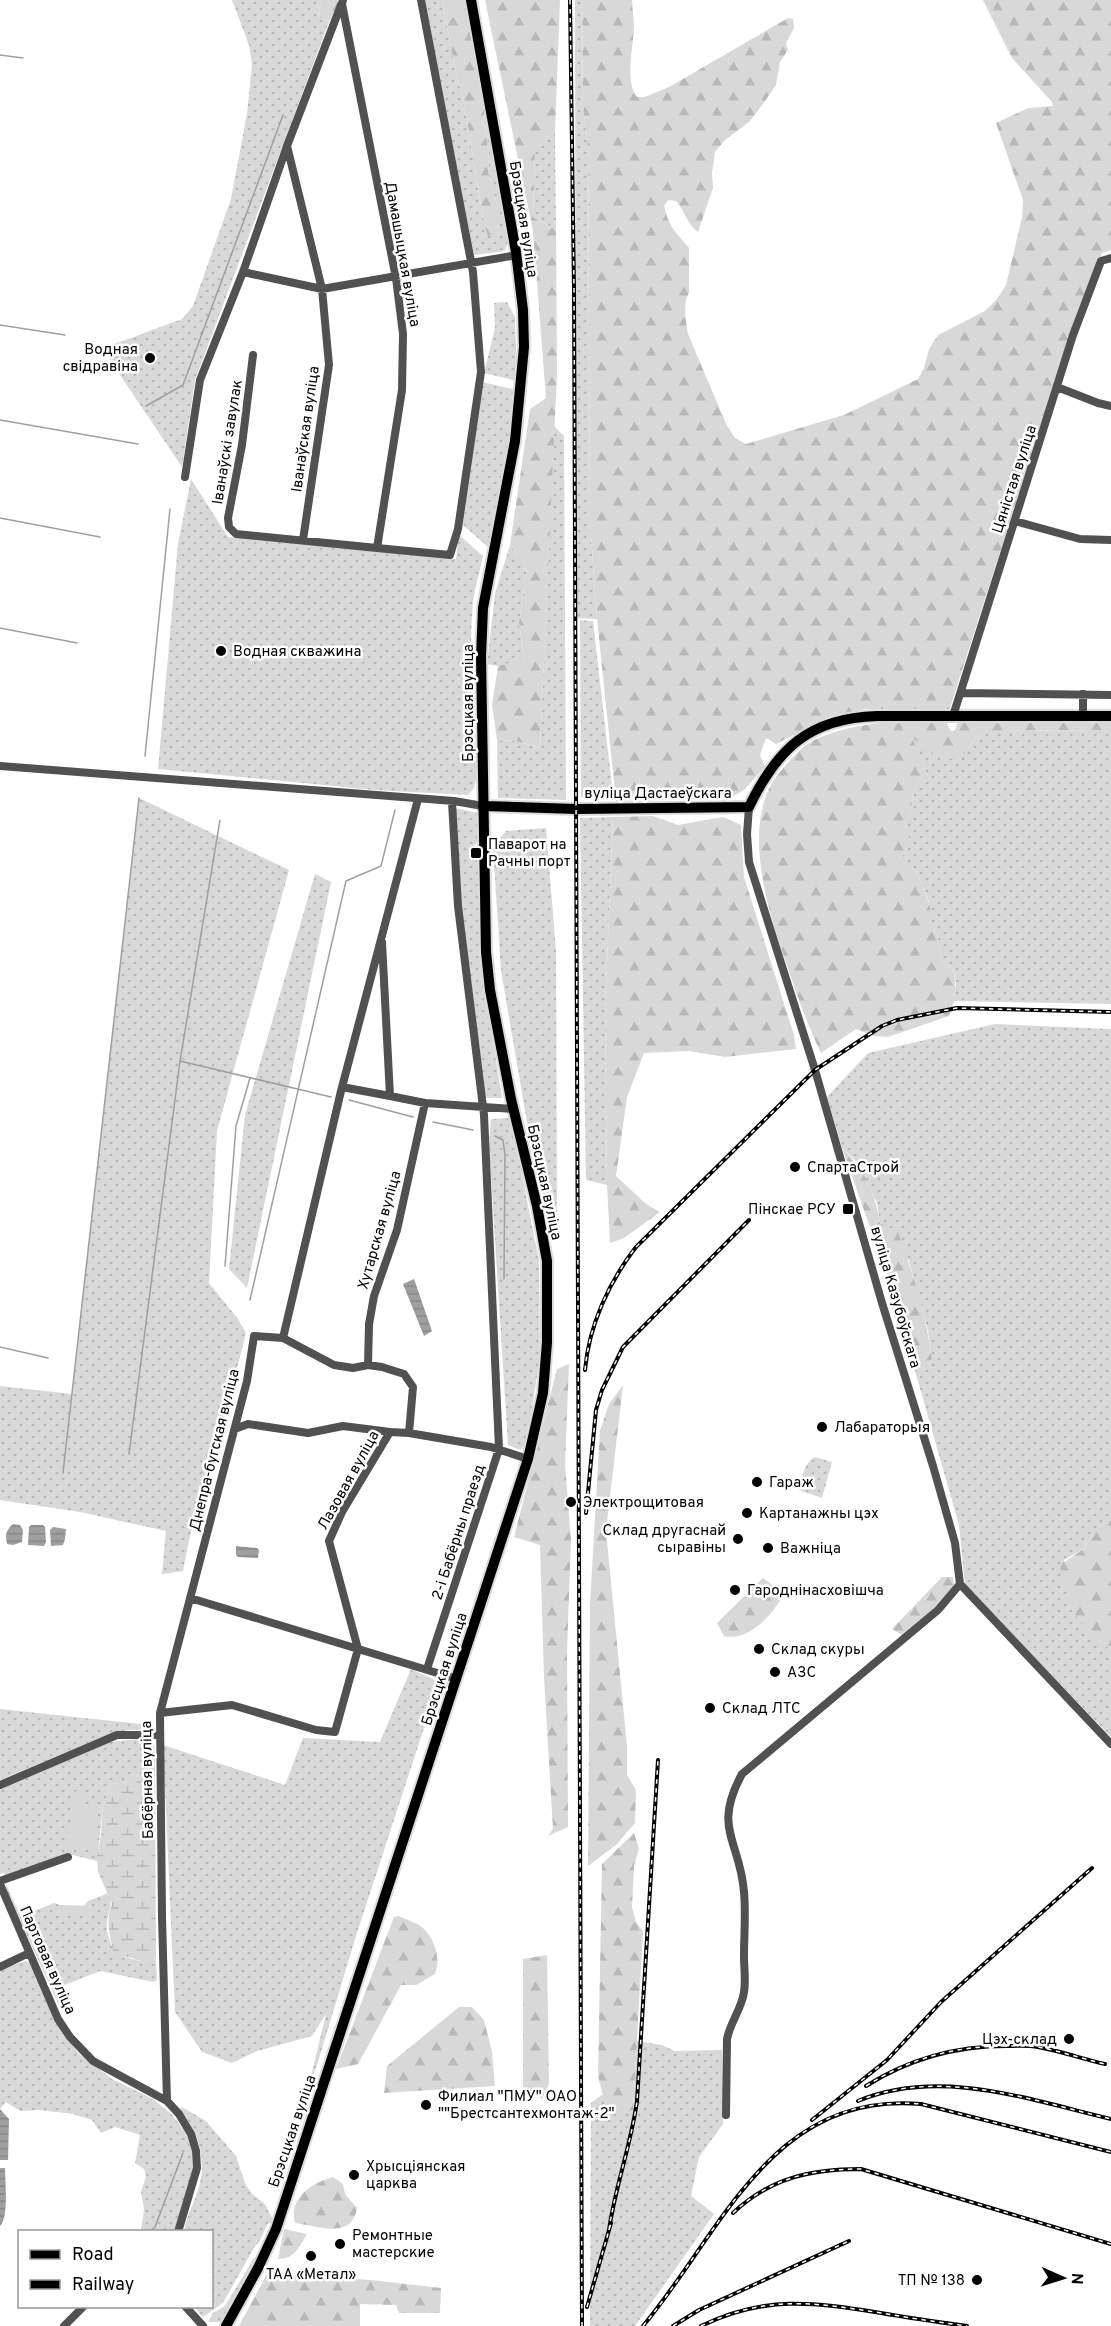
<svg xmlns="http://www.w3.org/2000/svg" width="1111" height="2326" font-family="Overpass,sans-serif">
<defs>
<pattern id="grass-dots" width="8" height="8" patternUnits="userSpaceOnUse" patternTransform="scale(1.5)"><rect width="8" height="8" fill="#d8d8d8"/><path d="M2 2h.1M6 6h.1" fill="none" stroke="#b8b8b8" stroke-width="1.8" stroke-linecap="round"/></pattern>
<pattern id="forest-firs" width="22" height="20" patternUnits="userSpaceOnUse" patternTransform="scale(1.5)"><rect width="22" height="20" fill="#d8d8d8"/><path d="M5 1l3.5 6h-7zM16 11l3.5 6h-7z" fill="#b8b8b8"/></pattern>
<pattern id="wetland-marsh" width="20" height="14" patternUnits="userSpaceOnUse" patternTransform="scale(1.5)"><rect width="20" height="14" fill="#d8d8d8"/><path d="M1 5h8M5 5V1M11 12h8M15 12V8" fill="none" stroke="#b8b8b8"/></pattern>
<pattern id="water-rules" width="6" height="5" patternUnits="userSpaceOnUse" patternTransform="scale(1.5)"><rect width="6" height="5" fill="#9f9f9f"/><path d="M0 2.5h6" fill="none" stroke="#878787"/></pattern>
</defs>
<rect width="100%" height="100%" fill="#fff"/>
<!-- grass -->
<path fill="url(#grass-dots)" d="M232,0H321L318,17L329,22L195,380L182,467L110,360L111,344L120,342L182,319L193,306L231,199L247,114L252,65L249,45Z
M424,0H442L455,69L464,102L483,218L497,236L498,208L488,172L489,154L483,118L485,110L508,242L505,251L474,255Z
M575,0H582L583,107L588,146L590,522L597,619L576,618Z
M555,131L556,230L533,217L535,148Z
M507,302L515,317L517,381L484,373L495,328L494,303Z
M482,382L517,390L510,439L489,548L463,525Z
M554,426L564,436L566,800L498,798L497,740L515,741L540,748Z
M191,479L228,537L456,559L459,535L483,556C480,571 475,587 473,602C468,659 474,718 477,775L474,788L468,795L374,790L158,769L178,544Z
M510,545L527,567L519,622L524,660L498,666L487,664L495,594Z
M580,620L593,621L613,795L581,797Z
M1111,730V1004L954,1001L956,984L954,970L943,964L937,936L930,922V905L917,873L905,868L900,857L906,853L904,824L910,814L915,787L926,772L911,736L931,753H965L977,736L988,731Z
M139,798L289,870L217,1131L209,1283L238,1319L246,1333C227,1413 197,1491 183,1571L162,1574L166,1531L80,1512L0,1500V1386L72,1394Z
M455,808L478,813L477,842L472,849L478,863L483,978L502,1098H484L465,954Z
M613,817L605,1011L607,1185L586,1180L580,818Z
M546,828L556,951L557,1216L553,1234L531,1145L501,971L493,848L506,831Z
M315,874L331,882L247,1288L229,1269L245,1115Z
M995,1024L1111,1029V1519L1095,1530L1085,1548L1064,1560L1096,1639L1111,1649V1737L965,1585L959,1525L911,1357L921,1368L932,1359L928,1331L909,1261L880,1224L877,1203L858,1163L842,1148L827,1097L868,1053Z
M511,1118L539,1261L540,1356L527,1443L520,1450L508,1445L489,1145L491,1119Z
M815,1457L832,1462L822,1498L799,1490C801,1479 804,1463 815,1457Z
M411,1669L439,1682L356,1936L318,2062L308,2089L326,2014L312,2036L257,2051L232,2063L202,2052L175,2012L163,1745L285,1785L303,1738L380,1742Z
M0,1709L150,1725L149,1730H129L109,1734L0,1780Z
M149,1738L154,1743L155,1764L129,1782L111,1784L103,1806L97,1861L69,1854L6,1878L4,1873L0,1874V1788L110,1742Z
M6,1884L60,2003L59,2005L6,1890Z
M109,1893C114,1908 105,1916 107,1931C109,1939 112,1946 114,1954L143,1962L156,1958L157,1980L153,1982L100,1971L62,1986L63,2005L24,1915L54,1903L60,1905L59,1913L94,1907L84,1906L88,1901Z
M26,1961L30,1963L57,2023L78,2053L112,2079L153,2099L172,2115L186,2133L192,2152L193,2172L175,2231H141L144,2209L141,2192L146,2176L144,2169L135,2163L140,2135L115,2127L101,2133L92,2120L73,2114L39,2110L20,2111L6,2102L0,2109V1969Z
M637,2041L662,2045L674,2051L722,2050L723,2124L699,2157L691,2196L714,2214L635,2326H590L591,2103L603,2094L607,2111L633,2112Z
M182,2107L206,2121L236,2156L245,2183L251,2193L265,2204L273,2220L272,2224L268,2223L259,2243L255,2246L223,2303L203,2317L194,2307L212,2306V2232L184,2231C187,2214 196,2200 200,2183C206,2155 197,2131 180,2109Z
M254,2258L256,2259L223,2320L220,2322H208L213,2313L225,2306Z"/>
<!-- forest -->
<path fill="url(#forest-firs)" d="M321,0H340L329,22L318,17Z
M442,0H466L485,110L483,118L489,154L488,172L498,208V236H488L483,218L464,102L455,69Z
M485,0H560L555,131L535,149L533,217L556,230L557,373L540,748L515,741L497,740L492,705L498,666L524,659L519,622L527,567L510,545L530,409L546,398L533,231Z
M582,0H632C632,8 634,17 634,25C634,45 624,81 637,97H645L669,87L788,18L793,19L794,28L786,43L788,50L780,62L776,85L763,104L750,121L724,141L715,152L712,173L713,188L698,232C687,225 685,210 676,201L668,200L664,206L667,217L673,229L689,248V293C682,304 686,321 688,334L727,426L735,438L746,444L844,415L918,379L924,368L929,349L938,335L985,311L997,299L1006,285L1022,217L1023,200L996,123L1028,108L1053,106L1052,102L1012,58L983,0H1111V250L1102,253L1077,312L949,711L865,709L827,718L776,744L766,738L760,755L765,767L744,790L727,800L700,795H679L667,800L616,801L597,619L590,522L588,146L583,107Z
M962,720H1111V730L988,731L977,736L965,753L948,760L931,753L912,737L926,772L915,787L910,814L904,824L911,842L906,853L900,857L906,868L917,873L930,906V922L937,936L943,964L954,970L956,996L949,1016L888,1037L873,1036L856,1029L821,1053C805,1020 794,986 782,951C766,904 745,830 772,783C775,777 781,771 786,765C795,754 807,742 821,737C861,721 904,720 946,722L951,731L955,730L957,724Z
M653,816L678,825L723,817L741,825L744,877L794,1035L796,1049L725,1057L689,1051L644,1053L627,1097L616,1176L646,1204L660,1212L624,1238L610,1243L607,1185L605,1011L613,817Z
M842,1148C865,1170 875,1192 880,1224L897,1230C913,1272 926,1315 932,1359L921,1368C900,1346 884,1295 887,1265L880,1259L883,1248L876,1244Z
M569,1364L565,1465L571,1540L567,1652L568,1827L548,1836L553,1829L544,1677L540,1545L514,1537L557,1369Z
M623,1385L606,1531L627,1746V1775L636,1790L635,1823L616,1845L588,1866L590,1605L600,1431L609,1404Z
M1111,1519V1649L1096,1639L1072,1611L1060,1565L1085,1548L1095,1530Z
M942,1577H953L954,1585L946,1598L903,1636L892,1629Z
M763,1578L782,1592L783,1596C772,1615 748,1642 724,1636L717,1623Z
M634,1833L639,1849L634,1866L632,1907L636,1922L643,1931L633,2112L618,2115L607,2111L598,2076L602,1864Z
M399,1916C407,1920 419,1923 425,1930C435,1941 441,1959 435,1974L416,1985H401L358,2064L336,2069L394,1917Z
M547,1955L549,2084L542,2099L523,2087V1959Z
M459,2007H472L484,2020L492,2052L495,2086L384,2093L387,2066Z
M333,2177L343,2184L345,2194L357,2208C352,2240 318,2226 295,2223C288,2198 312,2183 333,2177Z
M284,2229L307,2234C299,2247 295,2259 278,2259Z
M267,2274L371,2280L441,2288L440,2313H399L396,2305L360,2304V2326H239Z"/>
<!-- wetland -->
<path fill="url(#wetland-marsh)" d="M155,1764L156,1958L143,1962L132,1958L114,1955C110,1935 105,1923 112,1904L98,1872L97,1857L101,1835L103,1806L111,1784L129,1782Z"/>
<!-- garden -->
<path fill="#d8d8d8" d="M74,1791L86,1797V1804H98L95,1831L98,1833L96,1847H67L69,1826H74Z
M60,1905L94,1906V1916L59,1914Z"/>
<!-- water -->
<path fill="url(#water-rules)" d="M414,1279L432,1331L424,1336L403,1284Z
M13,1524L20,1525L23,1530L22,1542L13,1545L7,1544C5,1535 6,1530 13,1524Z
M31,1525H43L45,1527L46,1542L44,1546L28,1545L29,1527Z
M53,1527L66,1529L65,1539L63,1545L51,1546L50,1530Z
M236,1546L257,1548L259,1550L258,1558L238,1557L236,1555Z
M0,2109L9,2119L8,2160H0Z
M0,2168H5C5,2181 9,2217 0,2226Z"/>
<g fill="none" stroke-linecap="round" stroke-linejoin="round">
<!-- stream -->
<path stroke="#9f9f9f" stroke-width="1.5" d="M0,55L23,58
M0,325L65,335
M146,406L183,385L283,115
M0,420L138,444
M0,518L100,537
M0,628L77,643
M145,756L170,509
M180,1061L331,1097
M349,1100L413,1117
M433,1122L473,1130
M495,1136L503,1140L505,1155L504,1279
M225,1266L236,1126L250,1078
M250,1300L346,881L381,866L395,810
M0,1347L48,1358
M129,1454L180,1061L220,820
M63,1473L139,798
M150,2232L155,2227L183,2153"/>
<!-- major casing -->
<g stroke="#dbdbdb" stroke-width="14">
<path id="major" d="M483,806L576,809L749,807C777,749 809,718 877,716H1111
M226,2326L258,2268L276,2229L528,1459L543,1393L547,1342V1261L537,1206L511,1099L496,1021L490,990L486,952L481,656L483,608L515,441L524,347L523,310L516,252L471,0"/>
</g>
<!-- minor -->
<path stroke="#515151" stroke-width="8" d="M343,0L342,4L396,278L403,334L402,390L377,548L450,555L458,529L481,372L473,272L421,0
M287,146L322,289L329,365L303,540
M243,272L322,289L517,255
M253,355L242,445L228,518L229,527L236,534L377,548
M1057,387L1098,403L1111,406
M185,477L200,380L243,272L287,146L341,5
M1015,521L1080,539L1111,540
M961,693L1111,695
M1083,694V716
M953,716L1073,335L1101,261L1111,258
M0,766L454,801L483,806
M749,807L747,834L749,862L815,1070L882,1303L933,1466L955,1543L960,1584L1111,1744
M382,942L390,1096L425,1103L514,1109
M342,1087L390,1096
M283,1338L334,1365L353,1368L368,1365L382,1367L404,1374L413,1387L409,1433
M368,1365L369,1324L374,1296L397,1230L425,1103
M235,1429L248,1424L308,1433L343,1426L390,1432
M190,1598L457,1679
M427,1669L499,1449L484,1115L458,906L452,802
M160,1713L232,1705L316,1730L335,1732L358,1649L329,1541L342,1512L390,1432L409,1433L491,1447L528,1459
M0,1785L117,1735H159
M0,1881L68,1857
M0,1884L58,2019L70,2037L93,2061L167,2101L179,2114L191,2134L196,2151L197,2168L178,2232
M0,1967L29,1953
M167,2101L162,1917L160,1713L247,1381L254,1336L283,1338L341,1091L418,799
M726,2115L727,2039C730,2023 742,2008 744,1992C746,1981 744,1968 744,1956C744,1935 746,1913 744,1892C740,1840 712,1829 742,1774L938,1610L960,1584
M185,2306L203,2326
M64,2326L84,2306"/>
<!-- major -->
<use href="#major" stroke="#000" stroke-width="10"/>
<!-- rail casing -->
<g stroke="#000" stroke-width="4">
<path id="rail" d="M570,0L574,289L582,2326
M585,1370C589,1325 609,1282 636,1247L815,1070L882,1026L897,1020L957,1008L1111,1012
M586,1513L596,1410L602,1390L623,1347L749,1220
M866,2086C909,2059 954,2046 1006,2046C1016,2046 1028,2045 1038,2047C1060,2051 1083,2059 1105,2064
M858,2101C940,2067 1030,2100 1111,2119
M812,2120L887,2060L941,2002L1092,1868
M733,2213C770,2178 811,2169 861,2169L1111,2244
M609,2230C615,2187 631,2145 637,2101L658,1760
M587,2307L611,2223
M643,2326C723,2230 772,2091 921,2104L1111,2152
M673,2326L699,2310L849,2241
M701,2326C766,2295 812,2302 881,2313C909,2318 938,2322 967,2326"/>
</g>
<!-- rail -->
<use href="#rail" stroke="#fff" stroke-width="1.5" stroke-dasharray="4.5" stroke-linecap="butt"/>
</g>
<!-- markers -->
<g fill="#000" stroke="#fff" stroke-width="2">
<circle cx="150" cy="358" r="6"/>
<circle cx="221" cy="651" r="6"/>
<rect x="470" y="847" width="12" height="12" rx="3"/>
<circle cx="795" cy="1167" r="6"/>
<rect x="842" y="1203" width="12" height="12" rx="3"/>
<circle cx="822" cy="1427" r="6"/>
<circle cx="757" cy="1482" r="6"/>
<circle cx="571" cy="1502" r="6"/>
<circle cx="747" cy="1513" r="6"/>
<circle cx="738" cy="1539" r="6"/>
<circle cx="768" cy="1548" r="6"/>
<circle cx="735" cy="1590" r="6"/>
<circle cx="759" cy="1649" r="6"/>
<circle cx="775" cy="1672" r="6"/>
<circle cx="710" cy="1708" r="6"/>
<circle cx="1069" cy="2039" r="6"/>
<circle cx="426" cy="2105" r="6"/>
<circle cx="354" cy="2175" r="6"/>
<circle cx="340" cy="2244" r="6"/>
<circle cx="311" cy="2256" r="6"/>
<circle cx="977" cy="2280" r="6"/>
</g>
<g text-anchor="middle" stroke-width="5" stroke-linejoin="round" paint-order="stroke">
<!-- street labels -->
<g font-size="15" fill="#000" stroke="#fff">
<text transform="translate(524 219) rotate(81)" y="5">Брэсцкая вуліца</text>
<text transform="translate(403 254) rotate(80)" y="5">Дамашыцкая вуліца</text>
<text transform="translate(305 429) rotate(-82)" y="5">Іванаўская вуліца</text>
<text transform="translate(227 442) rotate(-81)" y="5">Іванаўскі завулак</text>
<text transform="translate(1014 479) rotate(-72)" y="5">Цяністая вуліца</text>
<text transform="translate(468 703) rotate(-90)" y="5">Брэсцкая вуліца</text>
<text x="658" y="798">вуліца Дастаеўскага</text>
<text transform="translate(545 1182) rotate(78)" y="5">Брэсцкая вуліца</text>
<text transform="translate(379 1230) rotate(-74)" y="5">Хутарская вуліца</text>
<text transform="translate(896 1297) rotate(74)" y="5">вуліца Казубоўскага</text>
<text transform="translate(214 1450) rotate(-76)" y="5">Днепра-бугская вуліца</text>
<text transform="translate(348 1480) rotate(-61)" y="5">Лазовая вуліца</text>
<text transform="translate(458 1532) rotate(-72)" y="5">2-і Бабёрны праезд</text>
<text transform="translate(444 1669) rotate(-72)" y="5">Брэсцкая вуліца</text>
<text transform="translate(147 1780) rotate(-91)" y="5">Бабёрная вуліца</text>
<text transform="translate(48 1960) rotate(66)" y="5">Партовая вуліца</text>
<text transform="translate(292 2131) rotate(-71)" y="5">Брэсцкая вуліца</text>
</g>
<!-- poi labels -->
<g font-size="15" fill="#000" stroke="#fff" text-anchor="start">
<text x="138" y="354" text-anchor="end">Водная<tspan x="138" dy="17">свідравіна</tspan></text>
<text x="233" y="656">Водная скважина</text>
<text x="488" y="849">Паварот на<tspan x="488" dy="17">Рачны порт</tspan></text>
<text x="807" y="1172">СпартаСтрой</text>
<text x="836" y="1214" text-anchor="end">Пінскае РСУ</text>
<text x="834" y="1432">Лабараторыя</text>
<text x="769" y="1487">Гараж</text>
<text x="583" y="1507">Электрощитовая</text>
<text x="759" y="1518">Картанажны цэх</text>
<text x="726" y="1535" text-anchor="end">Склад другаснай<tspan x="726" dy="17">сыравіны</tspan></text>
<text x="780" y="1553">Важніца</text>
<text x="747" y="1595">Гароднінасховішча</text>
<text x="771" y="1654">Склад скуры</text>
<text x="787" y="1677">АЗС</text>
<text x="722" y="1713">Склад ЛТС</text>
<text x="1057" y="2044" text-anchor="end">Цэх-склад</text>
<text x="438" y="2101">Филиал "ПМУ" ОАО<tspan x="438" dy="17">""Брестсантехмонтаж-2"</tspan></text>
<text x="366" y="2171">Хрысціянская<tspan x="366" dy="17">царква</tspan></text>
<text x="352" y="2240">Ремонтные<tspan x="352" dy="17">мастерские</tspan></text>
<text x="311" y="2279" text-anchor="middle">ТАА «Метал»</text>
<text x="965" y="2285" text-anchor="end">ТП № 138</text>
</g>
</g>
<!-- legend -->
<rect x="18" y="2230" width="195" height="78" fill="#ffffff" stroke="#999999" stroke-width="1.5"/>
<rect x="30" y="2250" width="30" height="9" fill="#000000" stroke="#999999" stroke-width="1.5"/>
<text x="72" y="2260" font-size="18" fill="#000000">Road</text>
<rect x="30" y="2280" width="30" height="9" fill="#000000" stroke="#999999" stroke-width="1.5"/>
<text x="72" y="2290" font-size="18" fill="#000000">Railway</text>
<!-- north arrow -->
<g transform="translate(1063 2278) rotate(93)" stroke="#ffffff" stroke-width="4.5" paint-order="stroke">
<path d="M0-4.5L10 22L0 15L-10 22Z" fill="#000000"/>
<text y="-9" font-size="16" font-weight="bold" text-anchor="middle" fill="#000000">N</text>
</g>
</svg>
